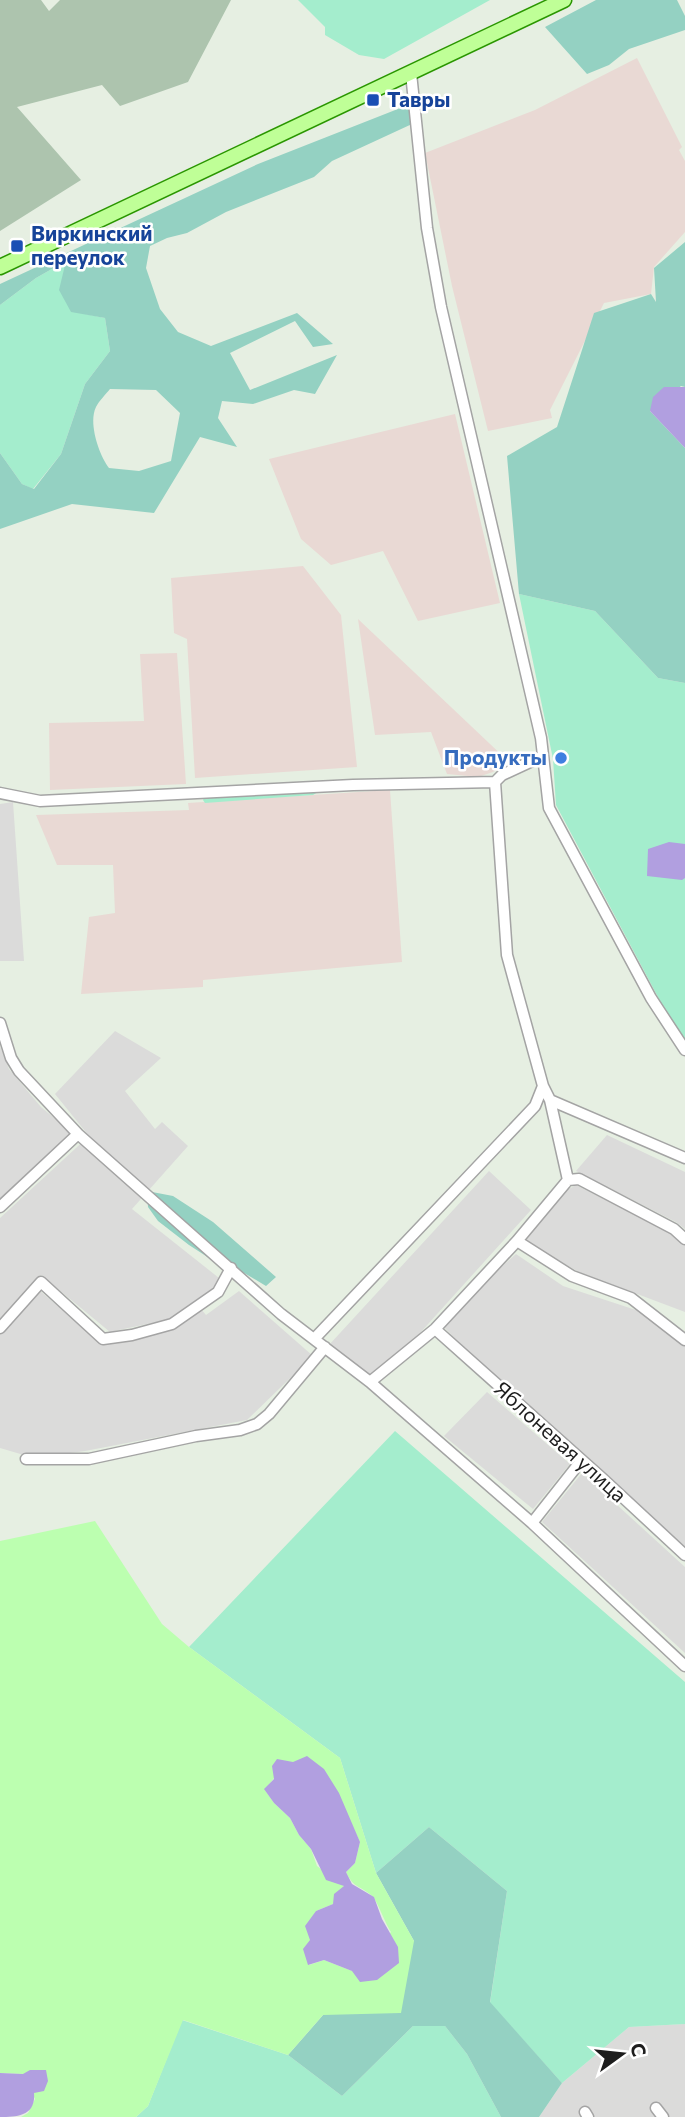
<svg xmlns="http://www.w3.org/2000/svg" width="685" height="2117" font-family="Commissioner,sans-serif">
<rect width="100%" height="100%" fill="#e6efe2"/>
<!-- residential -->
<path fill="#dbdbda" d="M13,802L24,961H0V804Z
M115,1031L161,1058L125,1091L155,1129L162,1122L188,1146L132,1209L219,1278L214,1289L170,1319L110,1332L41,1275L0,1322V1218L89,1136L55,1094Z
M0,1046L9,1069L41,1107L72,1133L0,1199Z
M607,1135L685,1172V1229L676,1222L576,1171Z
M489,1171L531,1210L410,1344L370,1378L329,1345Z
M576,1185L669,1232L685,1243V1312L579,1272L525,1242L560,1194Z
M516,1254L563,1286L654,1316L685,1345V1549L506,1392L442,1325L485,1281Z
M39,1290L103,1345L172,1330L201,1309L206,1315L239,1291L313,1356L247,1420L85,1451L34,1458L0,1448V1335Z
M487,1392L570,1464L533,1509L444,1436Z
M582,1473L685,1567V1653L542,1522Z
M685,2024V2117H539L562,2083L629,2027Z"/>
<!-- industrial -->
<path fill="#e9d9d4" d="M637,58L682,147L679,150L685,161V232L654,267L651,294L604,303L550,410L552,418L488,431L452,286L425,153L535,110Z
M455,414L500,603L418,621L383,551L331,565L301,539L269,459Z
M303,566L341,615L357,767L195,778L187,639L174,633L171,578Z
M358,619L508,761L493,772L478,777L447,774L431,732L375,735Z
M177,653L186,784L50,790L49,723L144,721L140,654Z
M390,790L402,962L203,980V987L81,994L89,917L115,913L113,865H57L36,815L189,810L188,803Z"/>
<!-- construction -->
<path fill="#adc4ae" d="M0,0H41L49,11L60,0H231L188,82L120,106L102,85L17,107L81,180L0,231Z"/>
<!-- grass -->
<path fill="#a4edcd" d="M298,0H490L384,59L359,55L325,35V27Z
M66,261L71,311L105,318L110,351L85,384L61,454L33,489L22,484L0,453V305L36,278Z
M519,594L595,611L658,678L685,683V1048L556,805L553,759Z
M316,788L318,792L313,795L205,803L203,800L205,795Z
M395,1431L685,1682V2024L629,2027L562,2083L490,2003L507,1891L429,1827L376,1873L340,1758L189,1647Z
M182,2020L288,2055L342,2096L413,2026H445L467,2054L501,2117H136L148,2106Z"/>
<!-- forest -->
<path fill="#94d1c2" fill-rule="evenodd" d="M596,0H677L685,16V30L629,49L609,65L587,74L545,27Z
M408,105L412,124L332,161L314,177L226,212L187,233L167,238L150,246L146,268L160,309L178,332L211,346L297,313L333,344L313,347L295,321L230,353L250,390L337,355L315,394L294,390L253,404L222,401L218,418L237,447L200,437L154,513L72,504L0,529V453L22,484L34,489L61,454L85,384L110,351L105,318L71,312L59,290L66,261L36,278L0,305V284L258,164ZM110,389L156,390L180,413L171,461L139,471L109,468C99,455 88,423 96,407C99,401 106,394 110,389Z
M685,242V387L681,386L650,411L685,448V683L658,678L595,611L519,594L507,456L557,427L594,313L651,294L656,302L654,268Z
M147,1191L173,1196L213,1222L276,1277L266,1286L224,1261L209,1258L189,1245L158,1221L148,1207Z
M429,1827L507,1891L490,2002L562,2083L539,2117H501L467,2054L445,2026H413L342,2096L288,2055L323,2015L414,1941L376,1873Z"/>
<!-- sand -->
<path fill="#bcffb0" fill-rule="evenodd" d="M95,1521L162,1624L189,1647L340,1758L376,1873L414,1941L401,2013L323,2015L288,2055L183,2020L148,2106L136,2117H21L28,2113L35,2099L23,2074L0,2073V1541ZM274,1778L351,1823L360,1842L355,1863L346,1872C354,1889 360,1885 372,1896C377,1900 385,1923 391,1932L352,1971L324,1960L309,1965L310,1940L316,1911L333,1904L344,1886L317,1866L311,1849L299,1835L290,1818L274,1803L265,1790Z"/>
<!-- water -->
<path fill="#b19fe0" d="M664,387H685V448L650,411L653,397Z
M669,842L685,844V878L682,880L647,876L648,849Z
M307,1756L324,1769L339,1793L360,1842L355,1863L346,1872L352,1884L374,1897L382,1919L398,1947L399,1963L377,1980L360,1982L352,1971L324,1960L308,1965L303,1949L310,1940L305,1926L316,1911L333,1904L334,1894L344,1886L326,1880L311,1849L299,1835L290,1818L274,1803L264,1789L274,1779L272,1766L277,1759L293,1762Z
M30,2070H46L48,2081L44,2091L34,2093C36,2116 17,2117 0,2117V2073L23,2074Z"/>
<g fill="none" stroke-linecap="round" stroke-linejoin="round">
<!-- minor casing -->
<g stroke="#a4a4a4" stroke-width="13">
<path id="minor" d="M411,73L427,228L441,307L541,738L549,808L651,998L685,1050
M0,793L40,801L353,785L495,782L502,775L543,756
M0,1023L11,1058L19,1071L78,1134L281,1314L370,1382L532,1523L685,1666
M550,1100L685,1158
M568,1180L579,1179L674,1229L685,1239
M0,1207L78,1134
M517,1241L572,1276L631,1298L685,1340
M0,1328L41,1282L103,1339L132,1335L172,1324L218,1292L231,1268
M435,1329L602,1478L685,1555
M315,1338L535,1106L543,1086
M370,1382L435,1329L517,1241L568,1180L550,1100L543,1086L507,955L495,782
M26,1459H89L196,1436L240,1430L257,1424L269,1414L325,1347
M532,1523L581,1461
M656,2108L663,2117
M585,2112L588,2117"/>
</g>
<!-- major casing -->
<g stroke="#2a9600" stroke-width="17">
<path id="major" d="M0,267L564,0"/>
</g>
<!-- minor -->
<use href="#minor" stroke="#fff" stroke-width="10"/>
<!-- major -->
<use href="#major" stroke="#bfff97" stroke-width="14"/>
</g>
<!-- markers -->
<g fill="#1a4fb4" stroke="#fff" stroke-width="2.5">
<rect x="366" y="93" width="14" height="14" rx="3.5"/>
<rect x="10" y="239" width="14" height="14" rx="3.5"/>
</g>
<circle fill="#3f7fe0" stroke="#fff" stroke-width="2.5" cx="561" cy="758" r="7"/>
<g text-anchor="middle" stroke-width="5" stroke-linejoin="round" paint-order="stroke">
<!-- transit labels -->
<g font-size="21" font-weight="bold" fill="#164399" stroke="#fff" text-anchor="start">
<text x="387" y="107">Тавры</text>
<text x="31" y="241">Виркинский<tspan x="31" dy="24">переулок</tspan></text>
</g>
<!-- shop labels -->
<g font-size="21" font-weight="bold" fill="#366cbe" stroke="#fff" text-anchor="end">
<text x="547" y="765">Продукты</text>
</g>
<!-- street labels -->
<g font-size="21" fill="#1d1d1d" stroke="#fff">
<text transform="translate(560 1442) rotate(42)" y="7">Яблоневая улица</text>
</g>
</g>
<!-- north arrow -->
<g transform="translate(622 2054) rotate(75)" stroke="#ffffff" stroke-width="5" paint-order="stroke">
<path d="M0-5L12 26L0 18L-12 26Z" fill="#1d1d1d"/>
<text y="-10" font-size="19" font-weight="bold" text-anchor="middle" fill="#1d1d1d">С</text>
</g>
</svg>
